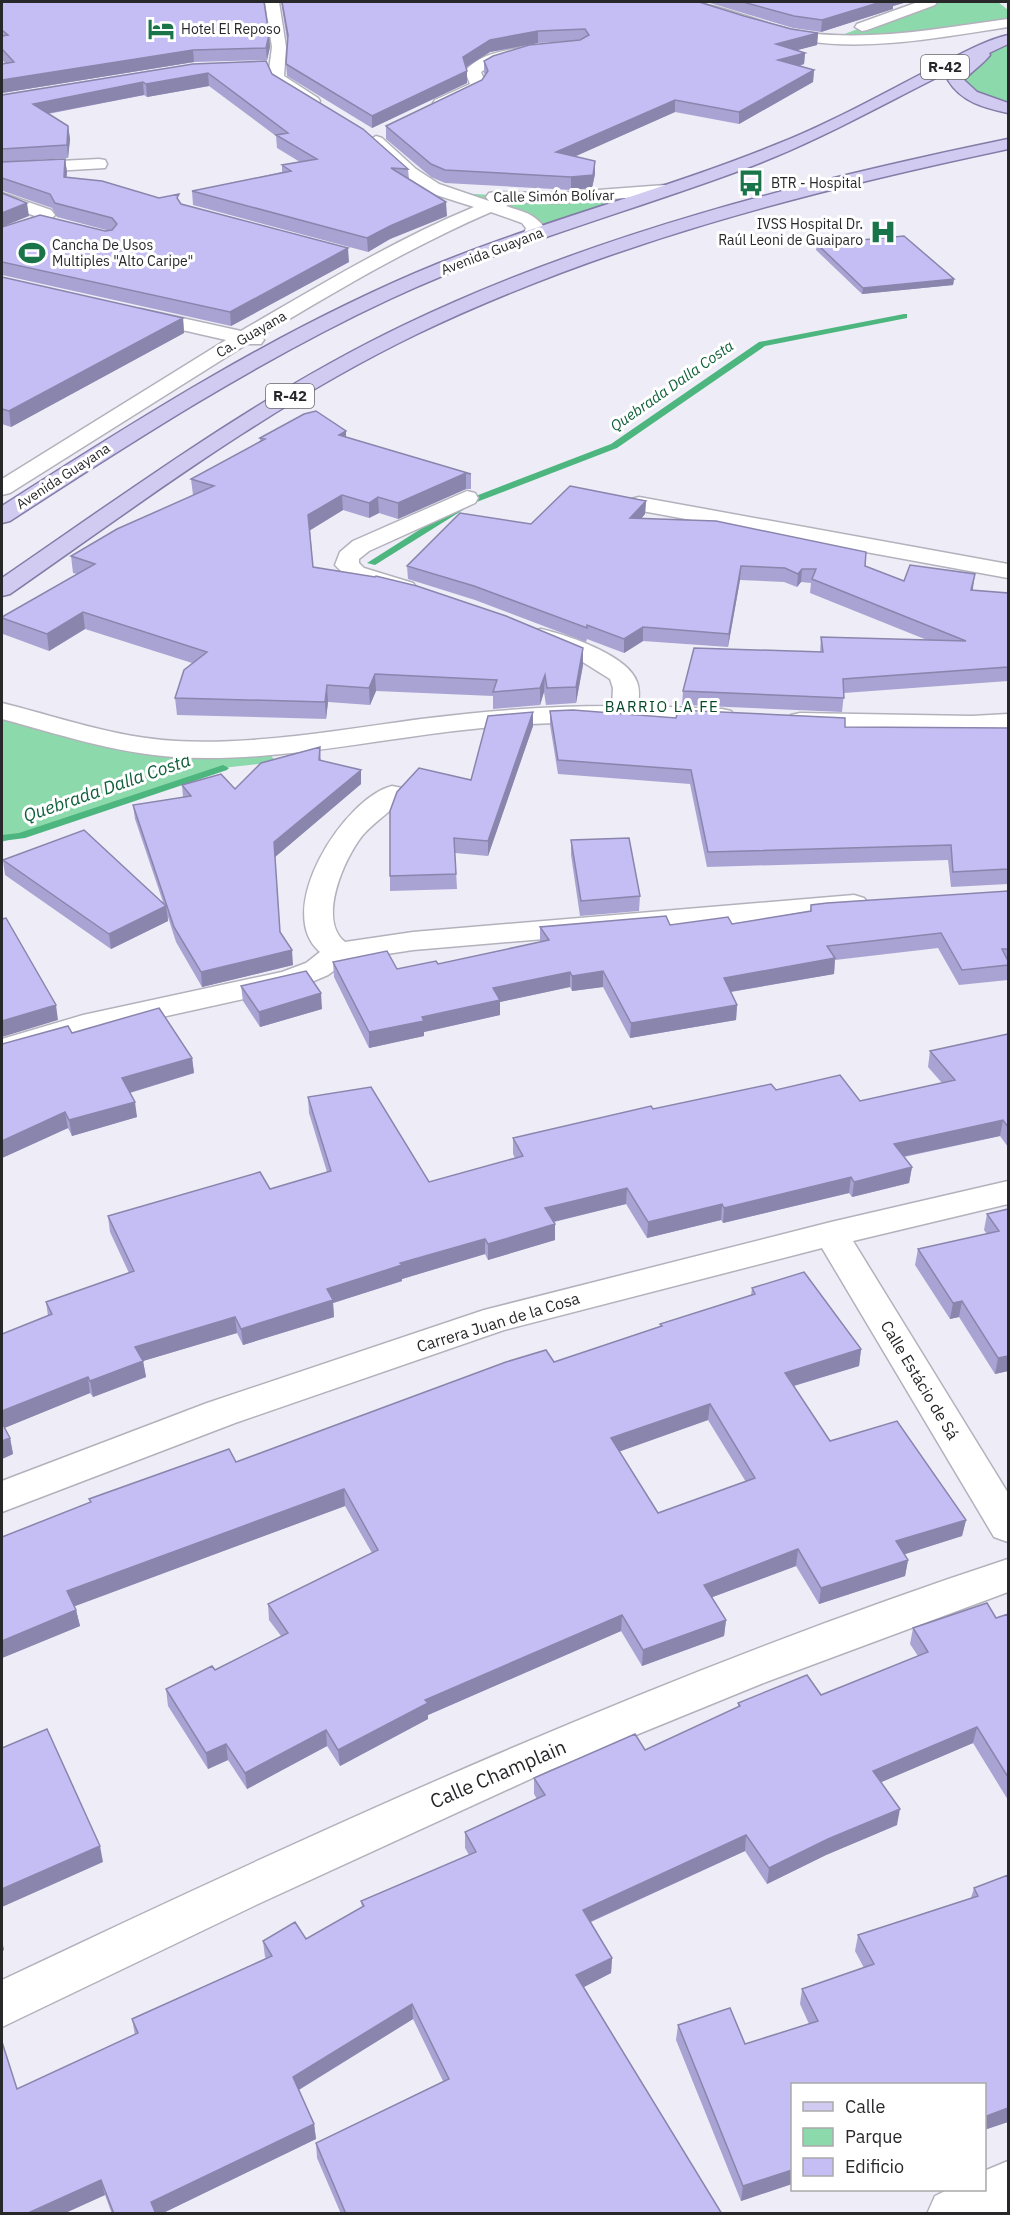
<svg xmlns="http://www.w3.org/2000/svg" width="1010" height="2215" font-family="'IBM Plex Sans',sans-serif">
<rect width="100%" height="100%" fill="#edecf7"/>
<!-- green -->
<path fill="#8cd9ab" d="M930,2H998L1008,10V23L831,39Z
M1008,42V108L978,98L959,75L993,50Z
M665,190L582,218L535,227L443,192L507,196Z
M2,711L140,745L264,746L276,762L222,768L2,842Z"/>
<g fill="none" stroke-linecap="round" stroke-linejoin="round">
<!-- stream -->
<path fill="#4cb67e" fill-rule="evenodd" d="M904,314H907V318L765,346L617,448L474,503L375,565L367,563L468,499L611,444L759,342Z
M223,765L229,768L227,770L25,838L2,841V835L19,833Z"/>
<!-- minor casing -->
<g stroke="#b3b2bc" stroke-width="3">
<path id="minor" d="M265,2H279L286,47L284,76L318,98L320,101L318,104H306L268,78L272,47Z
M680,2C715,0 769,28 808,33C874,41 942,28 1008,19V27C943,37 872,51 806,41C764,35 723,18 682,5Z
M918,2H937L935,5L867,30L862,31L855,27L857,24Z
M520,48H527L534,52L532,55C514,60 497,60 481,72L486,84C478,95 449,110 435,106L433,103L435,100L470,84L465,71C478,55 501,51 520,48Z
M376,136L382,138L416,169L439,184L489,201L486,197L489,193L495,192L558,193L665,185L671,186L674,190L671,194L665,195L558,203L514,202L506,206C521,211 534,213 544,227L538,239H526L523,235L526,228L522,223L491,212C410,247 336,291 261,336L264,340L261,344H247L10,493L2,495V479L226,340L134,319L131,315L134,311L141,309L241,331C317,287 392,241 474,207L427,192L404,177L368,141Z
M99,159L105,160L107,164L105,168L2,174V164Z
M2,193L51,210L55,215L47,224H35L32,220L35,216L2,204Z
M467,491L475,493L478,498L475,503L369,551L359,559V563L364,568L413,583L417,588L413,593L405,595L348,578L335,565L340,552L353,541Z
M639,497L1008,564V578L631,509L628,504L631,499Z
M541,629C567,635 628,655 637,682C640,690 639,698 638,706L722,709L731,711L735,717L731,723L722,725C633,720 543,720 454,731C361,742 268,763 174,757C115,753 58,734 2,719V703C59,717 116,738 176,741C258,745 339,730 421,719C484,711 548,706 612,706L613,688L610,679L578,659L532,641L529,636L532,631Z
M800,713L972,716L1008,714V730L972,732L800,729L791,727L787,721L791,715Z
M392,786L402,788L406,794C394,810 375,821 362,836C344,859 317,920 345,942L413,932L854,895L864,898L869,904L864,910L854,913L413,950L348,960L328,975L302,986L90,1033L2,1059V1039L83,1015L282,972L306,963L320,952C272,911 344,798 392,786Z
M1008,1181V1204L853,1241L1008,1493V1542L994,1537L822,1248L504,1330L235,1423L2,1512V1481L207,1403L484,1310L831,1222Z
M1008,1559V1592L766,1682L550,1770L258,1904L2,2027V1980C331,1824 662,1673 1008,1559Z
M1008,2161V2214H927L935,2196L947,2190H984V2171Z"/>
</g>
<!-- major casing -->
<g stroke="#827ca7" stroke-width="3">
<path id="major" d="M1008,35V44L989,53L990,55C983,64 972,71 964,80L977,92L1008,103V113C985,108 961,102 948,80L960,66C888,101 820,141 744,169C626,213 505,245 390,299C257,361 133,441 10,521L2,523V506C141,417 283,327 437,264C548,219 664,190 775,145C829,124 880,95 931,69C956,57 982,41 1008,35Z
M1008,139V149C805,192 605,244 417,334C272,404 142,502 10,594L2,596V578C132,489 259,395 402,326C594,234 800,182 1008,139Z"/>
</g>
<!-- minor -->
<use href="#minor" fill="#fff" fill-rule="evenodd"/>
<!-- major -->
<use href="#major" fill="#d1cbf2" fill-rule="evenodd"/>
</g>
<!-- wall -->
<path fill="#a9a3d3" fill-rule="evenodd" d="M2,2L269,35L270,47L267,60L194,62L2,93V94V64L5,63L2,60Z
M280,2H907L893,6V9L821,32L793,28L710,3L702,2L744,16L791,29L818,33L817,45L797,50L805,53L804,64L800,66L814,70L813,82L739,124L675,112L575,156L595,174L592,188L571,190L445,183L431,177L386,139V126L482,80L485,75L484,73V61L571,41L538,43L490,52L466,68L467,83L372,128L287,76L286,64L287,40L281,2Z
M193,64L272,74L408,169L409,179L447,216L390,239L368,252L193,205L192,191L282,172V165L300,162L277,148L276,136L209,86L147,97L144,95L48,114L68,126L70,139L68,158L2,162V95Z
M65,159L67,172L66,178L159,198L179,201L181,204L349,262L231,326L2,275V227L105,231H110L57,217L52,208L3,191L2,192V162Z
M817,244L954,279L953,285L862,294L816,250Z
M2,277L183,318L184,333L11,427L2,424Z
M346,437L471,474V489H466L398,519L379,513L369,518L343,510L310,530L313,567L583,665L576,703L546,705L544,692L540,705L493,709V696L376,691L370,705L328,702L326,719L177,715L175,698L192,663L85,629L49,651L3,634L2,617L77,574L73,573L71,556L194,495H193L191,479L260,442V438Z
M646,501L645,514L641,519L865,566L904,581L973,588V590L1008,593V681L844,693L842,712L682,705L683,691L820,652L821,637L927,640L810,593L811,583L801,582L797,587L784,582L740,580L728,647L643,641L624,653L587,639L586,642L475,600L408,579L407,566L531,524Z
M550,711L845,727L1008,728V884L951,887L948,860L707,867L690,784L558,774L550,725Z
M533,712V726L488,856L455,853L457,889L390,891V876L471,780Z
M320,747L321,761L361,770V784L275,857L280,932L293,965L202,987L176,942L168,917V921L111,949L5,875L3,860L163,902L135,819L133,805L183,797L182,785L235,789Z
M571,840L640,896L639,911L580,916L571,855Z
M1008,891V980L959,985L938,948L835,960L834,974L731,992L737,1005L736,1020L630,1038L603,987L572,991L570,987L500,1002V1015L424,1032V1036L369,1048L334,977L333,962L397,969L438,964L540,942V927L732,924L810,911L811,905Z
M241,986L322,1009L260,1027L243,1001Z
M72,1033L192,1058L194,1073L130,1093L137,1117L72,1136L68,1128L2,1158V1044Z
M1008,1034V1147L1000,1136L904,1157L912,1167L909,1183L852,1197L849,1193L723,1223L721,1220L647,1238L626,1204L554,1222L555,1240L488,1260L485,1254L402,1279V1281L333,1303L334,1317L243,1345L237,1333L143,1361L146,1377L93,1397L90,1393L4,1428L10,1438L13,1454L2,1459V1334L48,1316L46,1302L129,1273L110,1232L108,1216L270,1189L327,1172L309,1113L308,1097L429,1182L515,1158L513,1154V1138L653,1109L776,1090L860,1101L942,1083L928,1067L930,1051Z
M1008,1209V1371L995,1374L959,1317L950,1319L915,1265L918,1249L987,1234L984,1230L987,1214Z
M752,1288L861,1349L859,1366L794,1386L830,1441L966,1520L962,1536L904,1554L908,1560L905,1576L819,1604L796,1566L712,1597L726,1620L724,1636L642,1666L621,1631L428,1715V1719L340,1766L327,1746L247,1789L228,1760L208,1769L168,1706L166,1689L215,1670L281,1636L269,1620L268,1604L372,1553L345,1506L74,1606L76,1610L80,1626L2,1658V1537L90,1502L89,1499L236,1462L554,1362L660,1326V1324L751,1295ZM708,1420L746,1482L658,1513L619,1451Z
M1008,1614V1800L973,1743L881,1782L897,1825L826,1855L767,1884L745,1851L591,1922L612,1958L611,1973L584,1987L722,2214H341L317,2158L316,2143L443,2081L413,2019L299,2090L314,2124L316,2139L161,2214H112L105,2195L63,2214H2L17,2089L135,2035L132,2019L266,1958L265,1957L263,1941L306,1939L362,1907L361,1901L469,1855L465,1848V1832L537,1799L534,1794V1778L645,1750L738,1708V1703L821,1695L918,1656L910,1644L913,1628L996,1618Z
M1008,1875V2122L984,2130V2085H792V2184L741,2201L676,2040L678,2025L745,2044L809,2024L800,2004L802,1989L864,1968L855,1951L858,1935L971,1898L974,1888Z"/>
<!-- shaded-wall -->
<path fill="#8a85ac" d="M881,2H907L893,6V9L821,32L822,20Z
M538,31V43L490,52L463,69V57L490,40Z
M818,33L817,45L775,56L776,44Z
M269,35L270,47L267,60L266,48Z
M193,50L194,62L2,93V94V80Z
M805,53L804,64L777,72L778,60Z
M814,70L813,82L739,124V112Z
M467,71V83L372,128V116Z
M208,73L209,86L147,97L146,84Z
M143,82L144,95L34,116L33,104Z
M675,100V112L556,165V152Z
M68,126L70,139L68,158L67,145Z
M65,159L67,172L65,191L64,177Z
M595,161V174L592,188L571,190V177Z
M446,202L447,216L390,239L368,252L367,238L390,226Z
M27,203L29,216L2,227V213Z
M348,248L349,262L231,326L230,312Z
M954,279L953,285L862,294L863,288Z
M183,318L184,333L11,427L9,411Z
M346,431V446L339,435Z
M466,473V489L398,519V503Z
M342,495L343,510L309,531L308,515Z
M378,497L379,513L369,518V503Z
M646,501L645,514L629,532L630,518Z
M741,566L740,580L728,647L729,634Z
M802,569L801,582L797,587L798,574Z
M975,574L973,588L969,603L971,590Z
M83,612L85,629L49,651L47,634Z
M643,627V641L624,653V639Z
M583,648V665L576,703V687Z
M375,674L376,691L370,705L369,688Z
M545,675L544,692L540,705V688Z
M327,685L328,702L326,719L325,702Z
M533,712V726L488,856V841Z
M361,770V784L275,857L274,842Z
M166,906L168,921L111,949L109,934Z
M292,950L293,965L202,987L201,972Z
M835,958L834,974L723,993L724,978Z
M603,971V987L572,991V976Z
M570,972V987L500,1002V1015L424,1032V1036L369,1048V1032L422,1017L493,988Z
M321,993L322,1009L260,1027L259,1012Z
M56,1005L58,1020L2,1037V1021Z
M737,1005L736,1020L630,1038L631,1023Z
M192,1058L194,1073L125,1094L122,1078Z
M135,1102L137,1117L72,1136L69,1120Z
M65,1112L68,1128L2,1158V1141Z
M1003,1120L1000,1136L891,1159L894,1144Z
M912,1167L909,1183L852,1197L854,1182Z
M851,1177L849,1193L723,1223L724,1208Z
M627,1188L626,1204L544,1224L545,1208Z
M722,1204L721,1220L647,1238L648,1222Z
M555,1224V1240L488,1260V1244Z
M485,1239V1254L402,1279V1281L333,1303L334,1317L243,1345L241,1329L327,1289L400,1263Z
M962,1301L959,1317L950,1319L953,1303Z
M235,1317L237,1333L143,1361L146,1377L93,1397L90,1381L135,1347Z
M861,1349L859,1366L783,1389L785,1373Z
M1008,1356V1371L995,1374L998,1358Z
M88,1377L90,1393L2,1429V1411Z
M710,1404L708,1420L610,1455L611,1438Z
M10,1438L13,1454L2,1459V1441Z
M344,1489L345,1506L70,1608L67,1591Z
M966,1520L962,1536L893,1558L896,1541Z
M798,1549L796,1566L702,1601L704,1585Z
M908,1560L905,1576L819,1604L821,1588Z
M76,1610L80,1626L2,1658V1641Z
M622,1615L621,1631L428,1715V1719L340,1766L338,1750L425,1700Z
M726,1620L724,1636L642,1666L643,1650Z
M977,1727L973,1743L870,1787L873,1771Z
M326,1730L327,1746L247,1789L245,1773Z
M226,1744L228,1760L208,1769L206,1753Z
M900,1809L897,1825L826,1855L767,1884L769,1868L828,1839Z
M746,1835L745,1851L583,1925V1910Z
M100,1846L103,1862L2,1907V1889Z
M2,1940L4,1950L2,1951Z
M612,1958L611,1973L576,1991V1975Z
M412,2004L413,2019L295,2092L293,2077Z
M1008,2108V2122L984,2130V2117Z
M314,2124L316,2139L161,2214H154L151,2202Z
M792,2170V2184L741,2201L743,2186Z
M101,2180L105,2195L63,2214H26Z"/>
<!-- building -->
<path fill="#c5bef5" stroke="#8a85ac" stroke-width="1.5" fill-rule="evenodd" d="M2,2H264L269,35L266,48L193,50L2,80V64L14,62L2,49V36L8,35L2,30Z
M282,2H699L744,16L791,29L818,33L776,44L805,53L778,60L814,70L739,112L675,100L556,152L595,161L593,175L571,177L445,170L431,164L386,126L482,80L488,71L484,61L493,56L529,45L580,40L589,35L585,29L538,31L490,40L463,57L467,71L372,116L286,64L288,35Z
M743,2H881L822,20L794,16Z
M266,61L272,74L363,129L408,169L391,168L446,202L390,226L367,238L192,191L291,171L282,165L317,159L276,135L288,133L208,73L146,84L143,82L33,104L68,126L67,145L2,149V95L193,64Z
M65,159L64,177L102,181L159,198L179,194L177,198L181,204L348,248L230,312L2,262V227L40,215L105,231L112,230L117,224L112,218L55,203L50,194L2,178V162Z
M2,193L27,203L2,213Z
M904,236L954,279L863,288L817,244Z
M2,277L183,318L9,411L2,409Z
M316,411L346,431L339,435L471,474L466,473L398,503L378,497L369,503L342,495L308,515L313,567L375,577L376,576L417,586L506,616L583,648L576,687L547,688L545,675L540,688L493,692L497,680L375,674L369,688L327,685L325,702L175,698L184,670L207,652L83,612L47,634L2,618V617L95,564L71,556L117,529L214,486L191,479L265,439L260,438L304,414Z
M570,486L646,501L630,518L716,521L866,552L865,566L904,581L910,565L975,574L971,590L1008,593V667L843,679L844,698L683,691L694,648L823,652L821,637L966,641L812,579L816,569H802L798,574L785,568L741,566L729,634L643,627L624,639L587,625V628L474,586L407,566L460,513L531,524Z
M573,710L676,718L678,710L845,718V727L1008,728V869L953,872L951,845L708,852L691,770L558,760L550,711Z
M533,712L488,841L454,838L456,874L390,876V811L397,792L419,768L471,780L488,716Z
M320,747L319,760L361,770L274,842L280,932L292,950L201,972L174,927L133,805L191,796L182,785L221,774L235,789L261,763Z
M84,830L166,906L109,934L3,860Z
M629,838L640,896L581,901L571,840Z
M1008,891V949H1002L1008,961V965L962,970L941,933L827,946L835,958L724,978L737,1005L631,1023L603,971L572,976L570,972L493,988L500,1000L422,1017L424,1021L369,1032L333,962L387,951L397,969L436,961L438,964L549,940L540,927L666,916L670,925L728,917L732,924L811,911V905L827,903Z
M6,918L56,1005L2,1021V919Z
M306,971L321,993L259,1012L241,986Z
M159,1008L192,1058L122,1078L135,1102L69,1120L65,1112L2,1141V1044L68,1026L72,1033Z
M1008,1034V1127L1003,1120L894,1144L912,1167L854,1182L851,1177L724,1208L722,1204L648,1222L627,1188L545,1208L555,1224L488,1244L485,1239L400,1263L402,1265L327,1289L333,1300L241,1329L235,1317L135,1347L143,1361L90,1381L88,1377L2,1411V1334L52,1314L46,1302L134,1271L108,1216L260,1172L270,1189L331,1171L308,1097L371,1087L429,1182L523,1156L513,1138L651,1106L653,1109L771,1084L776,1090L840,1075L860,1101L955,1080L930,1051Z
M1008,1209V1356L998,1358L962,1301L953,1303L918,1249L999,1231L987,1214Z
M804,1272L861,1349L785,1373L830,1441L897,1421L966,1520L896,1541L908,1560L821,1588L798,1549L704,1585L726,1620L643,1650L622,1615L425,1700L428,1703L338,1750L326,1730L245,1773L226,1744L206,1753L166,1689L212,1666L215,1670L288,1633L268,1604L378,1550L344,1489L67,1591L76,1610L2,1641V1537L91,1502L89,1499L229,1449L236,1462L506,1362L546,1350L554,1362L662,1326L660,1324L755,1294L752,1288ZM710,1404L755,1478L658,1513L611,1438Z
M2,1423L10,1438L2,1441Z
M987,1603L996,1618L1008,1614V1777L977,1727L873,1771L900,1809L828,1839L769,1868L746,1835L583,1910L612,1958L576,1975L722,2214H346L316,2143L449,2079L412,2004L293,2077L314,2124L151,2202L156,2214H114L101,2180L26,2214H2V2042L17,2089L138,2033L132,2019L272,1956L263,1941L295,1922L306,1939L364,1906L361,1901L476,1852L465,1832L545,1795L534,1778L635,1734L645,1750L740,1706L738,1703L807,1675L821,1695L928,1652L913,1628Z
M47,1729L100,1846L2,1889V1748Z
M1008,1875V2108L984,2117V2085H792V2170L743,2186L678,2025L730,2008L745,2044L818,2021L802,1989L874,1964L858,1935L978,1896L974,1888Z"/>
<!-- icons -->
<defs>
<g id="hotel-bare" transform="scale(2.07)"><path d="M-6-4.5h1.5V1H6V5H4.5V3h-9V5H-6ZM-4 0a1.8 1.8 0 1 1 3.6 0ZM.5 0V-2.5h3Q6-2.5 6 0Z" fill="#197449" stroke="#fff" stroke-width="2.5" paint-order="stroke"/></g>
<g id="bus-bare" transform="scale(2.07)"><path d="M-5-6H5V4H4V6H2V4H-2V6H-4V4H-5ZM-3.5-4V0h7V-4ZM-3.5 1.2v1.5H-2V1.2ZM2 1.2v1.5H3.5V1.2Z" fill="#197449" stroke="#fff" stroke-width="2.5" paint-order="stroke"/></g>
<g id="hospital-bare" transform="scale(2.07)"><path d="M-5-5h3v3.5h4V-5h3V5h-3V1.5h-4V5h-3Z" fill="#197449" stroke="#fff" stroke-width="2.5" paint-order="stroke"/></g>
<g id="stadium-bare" transform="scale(2.07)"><path d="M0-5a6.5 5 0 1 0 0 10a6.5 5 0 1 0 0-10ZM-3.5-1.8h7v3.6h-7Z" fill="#197449" stroke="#fff" stroke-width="2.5" paint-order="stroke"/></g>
</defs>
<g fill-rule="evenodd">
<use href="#hotel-bare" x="161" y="29"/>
<use href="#bus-bare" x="751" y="183"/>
<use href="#hospital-bare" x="883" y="232"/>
<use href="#stadium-bare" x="32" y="253"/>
</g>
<g text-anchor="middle" stroke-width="6" stroke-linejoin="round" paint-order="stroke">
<!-- far-poi labels -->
<g font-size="14" fill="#28282b" stroke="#fff" text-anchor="start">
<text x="181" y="34">Hotel El Reposo</text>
<text x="771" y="188">BTR - Hospital</text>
<text x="863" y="229" text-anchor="end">IVSS Hospital Dr.<tspan x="863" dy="16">Raúl Leoni de Guaiparo</tspan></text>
<text x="52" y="250">Cancha De Usos<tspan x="52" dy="16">Multiples "Alto Caripe"</tspan></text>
</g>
<!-- far-street labels -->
<g font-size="14" fill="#28282b" stroke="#fff">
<text transform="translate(554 196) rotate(-1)" y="5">Calle Simón Bolívar</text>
<text transform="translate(492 251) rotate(-21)" y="5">Avenida Guayana</text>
<text transform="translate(251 334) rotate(-30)" y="5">Ca. Guayana</text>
<text transform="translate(63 476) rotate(-33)" y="5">Avenida Guayana</text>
</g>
<!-- shield labels -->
<g fill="#fff" stroke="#68686b" stroke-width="1.5">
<rect x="921" y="55" width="48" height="24" rx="4.5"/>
<rect x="266" y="384" width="48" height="24" rx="4.5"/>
</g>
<g font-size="15" font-weight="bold" fill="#28282b">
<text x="945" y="72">R-42</text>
<text x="290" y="401">R-42</text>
</g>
<!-- far-water labels -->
<g font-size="15" font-style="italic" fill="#10603b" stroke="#fff">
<text transform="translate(672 386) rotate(-35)" y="5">Quebrada Dalla Costa</text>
</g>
<!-- far-neighbourhood labels -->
<g font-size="15" letter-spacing="1.5" fill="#054729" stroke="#fff">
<text x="662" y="712">BARRIO LA FE</text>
</g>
<!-- street labels -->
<g font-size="16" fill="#28282b" stroke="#fff">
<text transform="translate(498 1322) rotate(-17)" y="6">Carrera Juan de la Cosa</text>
<text transform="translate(920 1380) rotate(59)" y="6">Calle Estácio de Sá</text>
</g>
<!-- water labels -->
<g font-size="18" font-style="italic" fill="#10603b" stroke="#fff">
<text transform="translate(107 788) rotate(-19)" y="6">Quebrada Dalla Costa</text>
</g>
<!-- near-street labels -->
<g font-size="20" fill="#28282b" stroke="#fff">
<text transform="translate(498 1774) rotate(-23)" y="7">Calle Champlain</text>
</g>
</g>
<!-- border -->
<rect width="1010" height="2215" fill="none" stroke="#28282b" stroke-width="6"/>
<!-- legend -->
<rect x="791" y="2083" width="195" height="108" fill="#ffffff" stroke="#a9a9aa" stroke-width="1.5"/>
<rect x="803" y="2102" width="30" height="9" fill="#d1cbf2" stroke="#a9a9aa" stroke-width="1.5"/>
<text x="845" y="2113" font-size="18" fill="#28282b">Calle</text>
<rect x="803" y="2128" width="30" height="18" fill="#8cd9ab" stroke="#a9a9aa" stroke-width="1.5"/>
<text x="845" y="2143" font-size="18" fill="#28282b">Parque</text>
<rect x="803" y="2158" width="30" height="18" fill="#c5bef5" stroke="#a9a9aa" stroke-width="1.5"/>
<text x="845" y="2173" font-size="18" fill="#28282b">Edificio</text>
</svg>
